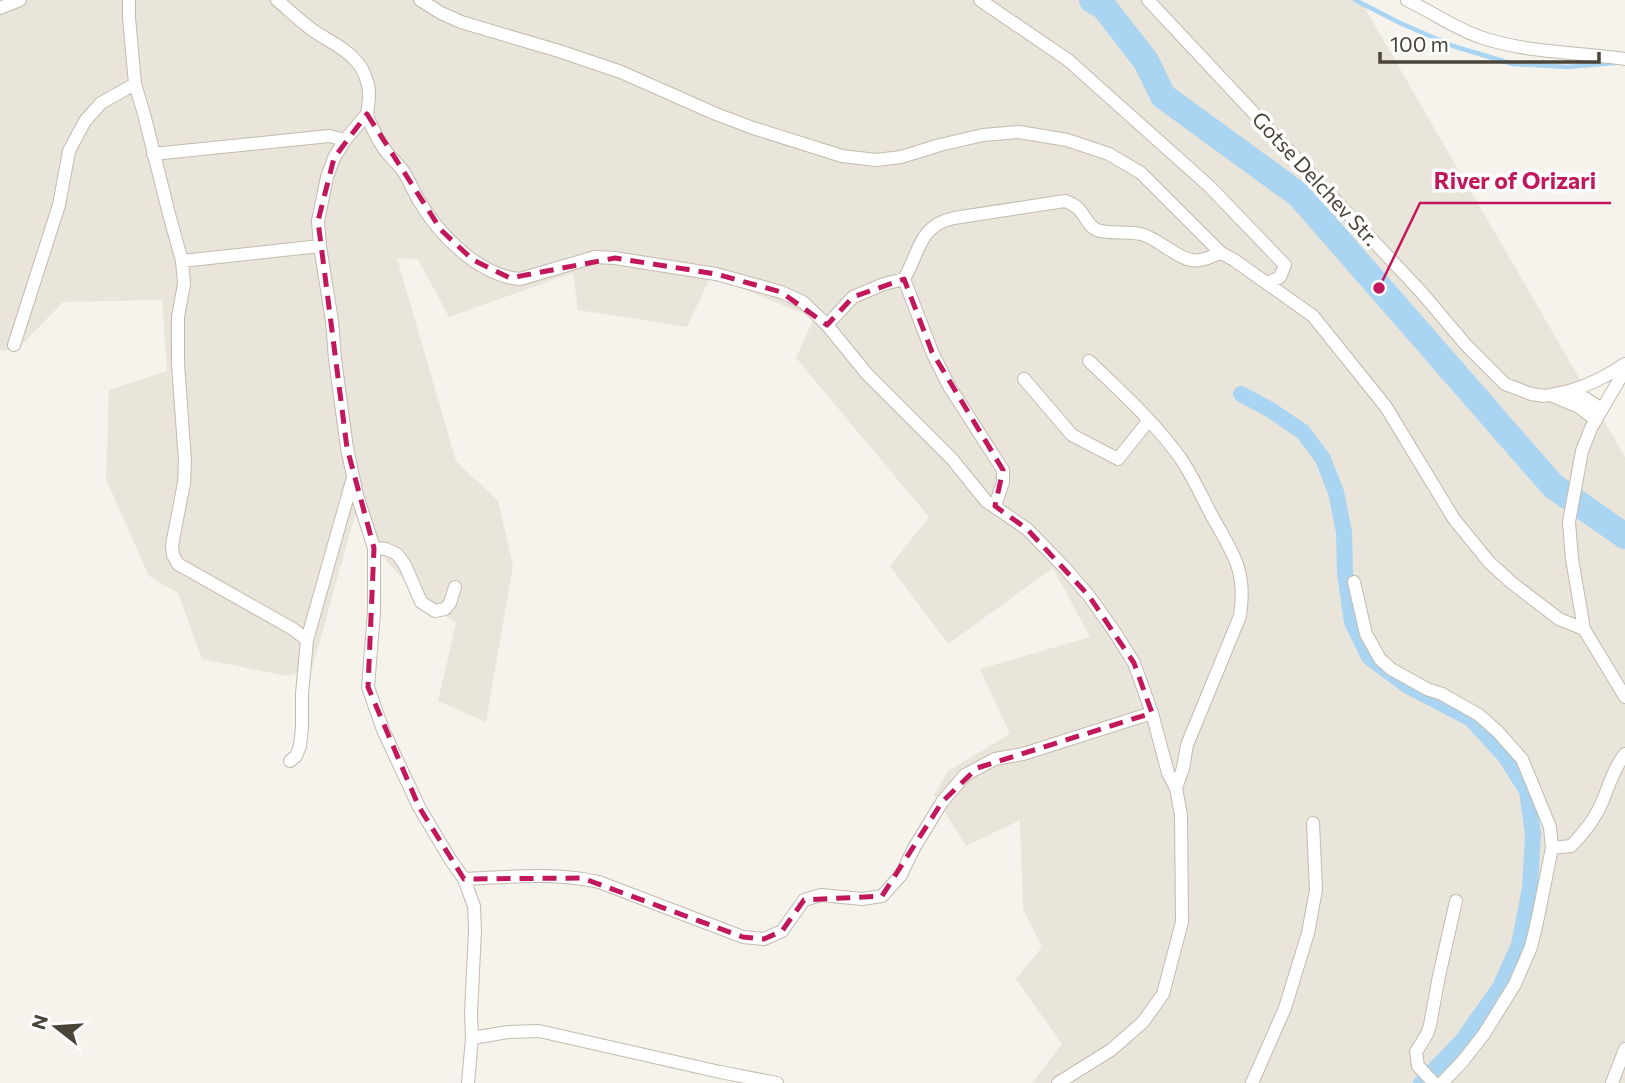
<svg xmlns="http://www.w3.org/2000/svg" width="1625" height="1083" font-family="Commissioner,sans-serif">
<rect width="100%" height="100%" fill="#f6f3ec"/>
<!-- residential -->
<path fill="#eae5da" d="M0,0H1360L1625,457V1083H1032L1062,1044L1016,979L1042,947L1023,909L1020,820L966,846L934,795L948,771L1010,734L980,669L1090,637L1053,568L948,644L890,566L929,517L796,358L814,318L711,276L687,327L578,310L573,273L449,317L418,259L397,258L456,461L498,501L513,565L486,722L438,701L456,623L423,600L389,564L355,515L312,669L287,676L202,659L178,593L149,576L106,479L109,390L167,371L162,300L63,302L16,351L0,350Z"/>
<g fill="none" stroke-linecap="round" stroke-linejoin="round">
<!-- stream -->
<path stroke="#a9d4f2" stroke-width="4.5" d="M1355,0L1400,23L1453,46L1513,64L1567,67L1614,63"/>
<!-- canal -->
<path stroke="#a9d4f2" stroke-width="16" d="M1241,394L1269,409L1303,432L1323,459L1336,492L1344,532L1345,573L1352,622L1369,657L1408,686L1471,719L1505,756L1527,791L1533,834L1530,888L1519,945L1500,987L1462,1041L1421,1083"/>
<!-- river -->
<path stroke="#a9d4f2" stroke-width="26" d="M1092,0L1104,7L1146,61L1163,96L1299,195L1553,486L1625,536"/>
<!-- street casing -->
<g stroke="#c2bbae" stroke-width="14">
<path id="street" d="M129,0V17L135,84L144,114L169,214L182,261L184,284L178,317V364L185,461L184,483L172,545L173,555L178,564L293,629L307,640
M277,0C289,10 301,22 314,31C328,41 346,48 357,62C364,70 370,86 369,97C369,104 366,111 368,118C373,130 380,145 389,155C394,161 399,165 403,171C409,180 413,190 418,199C438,234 479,276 520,279L595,257L615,258L716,274L781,292L803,302L827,325L867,374L952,459L986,501L1027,529L1064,567L1089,596L1114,631L1134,663L1152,713L1168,773L1176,788L1181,815L1182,922L1163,994L1143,1022L1111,1050L1058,1083
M420,0L441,13L461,22L559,51L621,72L716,114L753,128L842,156L876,160L901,157L940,145L983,135L1019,132L1067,140L1109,154L1141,173L1221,253L1234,260L1313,316L1386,407L1454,519L1489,562L1512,583L1559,619L1584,629
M980,0L1068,60L1209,186L1285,265L1280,277L1268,283
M1148,0L1423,294L1466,345L1505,384L1531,394L1545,396L1569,391L1583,397L1602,409
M1407,0C1432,12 1454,28 1480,37C1526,53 1577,52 1625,59
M0,8L20,0
M367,114L345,140L334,158L327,177L318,221L320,246L332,321L335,359L347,448L357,495L374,548V612L368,687L383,730L419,807L450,859L464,879L474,906L475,931L471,1013L472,1038L468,1083
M153,154L329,136L345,140
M182,261L320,246
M904,279L932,352L949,386L1003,470V482L995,506
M827,325L853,297L884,284L904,279C920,252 918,226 954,218L1065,201C1087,208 1083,224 1097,230C1106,234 1129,231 1141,234C1159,238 1181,264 1200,260C1207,259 1214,255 1221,253
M14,345L59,205L69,151L85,121L101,103L135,84
M1089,361C1121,392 1155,422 1181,459C1193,477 1202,497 1212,516C1233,554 1247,570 1240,616L1187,745L1183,768L1176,788
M1625,370L1591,428L1582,451L1569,522L1572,559L1584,629L1625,697
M1024,379L1072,435L1118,459L1149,420
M1569,391C1590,385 1607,376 1625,364
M1553,396L1579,407L1596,420
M374,548L386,549L397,554L405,565L421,602L435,611L445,609L450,603L455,587
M1354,582L1366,634L1380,659L1391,669L1427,689L1442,694L1479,715L1498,732L1522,759L1550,827L1552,848L1537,922L1531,947L1515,984L1484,1034L1462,1062L1442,1083
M290,761L296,756L300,746L302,727V694L307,640L352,481
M1552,848L1571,846C1585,832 1596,818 1603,800C1610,783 1614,768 1625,754
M464,879C510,877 554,872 599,882L743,937L764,939L782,931L804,900L821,895L862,899L882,896L901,875L914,848L942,802L965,775L995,759L1023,754L1152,713
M472,1038L508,1032L539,1031L720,1072L777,1083
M1252,1083L1285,1008L1308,933L1316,890L1313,823
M1434,1083L1418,1066L1416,1052L1427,1034L1430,1025L1439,976L1456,901
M1612,1083L1625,1049"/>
</g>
<!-- street -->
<use href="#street" stroke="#fff" stroke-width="12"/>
</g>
<!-- marked area -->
<path fill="none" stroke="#c2185b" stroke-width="5" stroke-dasharray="14 9" stroke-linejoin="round" d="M367,114L441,230L473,260L510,278L615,258L716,274L781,292L827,325L853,297L904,279L932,352L1003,470L995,506L1027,529L1089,596L1134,663L1152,713L977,768L942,802L882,896L804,900L782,931L764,939L743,937L582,878L464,879L419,807L368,687L374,548L347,448L318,221L334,158Z"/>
<g text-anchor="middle" stroke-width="7" stroke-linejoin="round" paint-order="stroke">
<!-- street labels -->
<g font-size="21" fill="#4b4439" stroke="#fff">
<text transform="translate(1315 179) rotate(47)" y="7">Gotse Delchev Str.</text>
</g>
</g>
<!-- callouts -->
<path fill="none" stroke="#c2185b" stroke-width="2.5" d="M1379 288L1420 203H1611"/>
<circle fill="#c2185b" stroke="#fff" stroke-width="2.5" cx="1379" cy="288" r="7"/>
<g font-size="23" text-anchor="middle" font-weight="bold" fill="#c2185b" stroke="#fff" stroke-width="7" stroke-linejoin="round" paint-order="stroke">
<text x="1515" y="189">River of Orizari</text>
</g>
<!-- north arrow -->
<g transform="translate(56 1027) rotate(287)" stroke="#ffffff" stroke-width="5" paint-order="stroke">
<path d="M0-5L12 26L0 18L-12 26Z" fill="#4b4439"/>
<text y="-10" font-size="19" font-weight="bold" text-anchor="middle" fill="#4b4439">N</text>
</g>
<!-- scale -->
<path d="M1380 52v10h219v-10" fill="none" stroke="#4b4439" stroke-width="3.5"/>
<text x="1390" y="52" font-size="21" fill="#4b4439" stroke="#ffffff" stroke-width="5" paint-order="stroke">100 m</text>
</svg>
